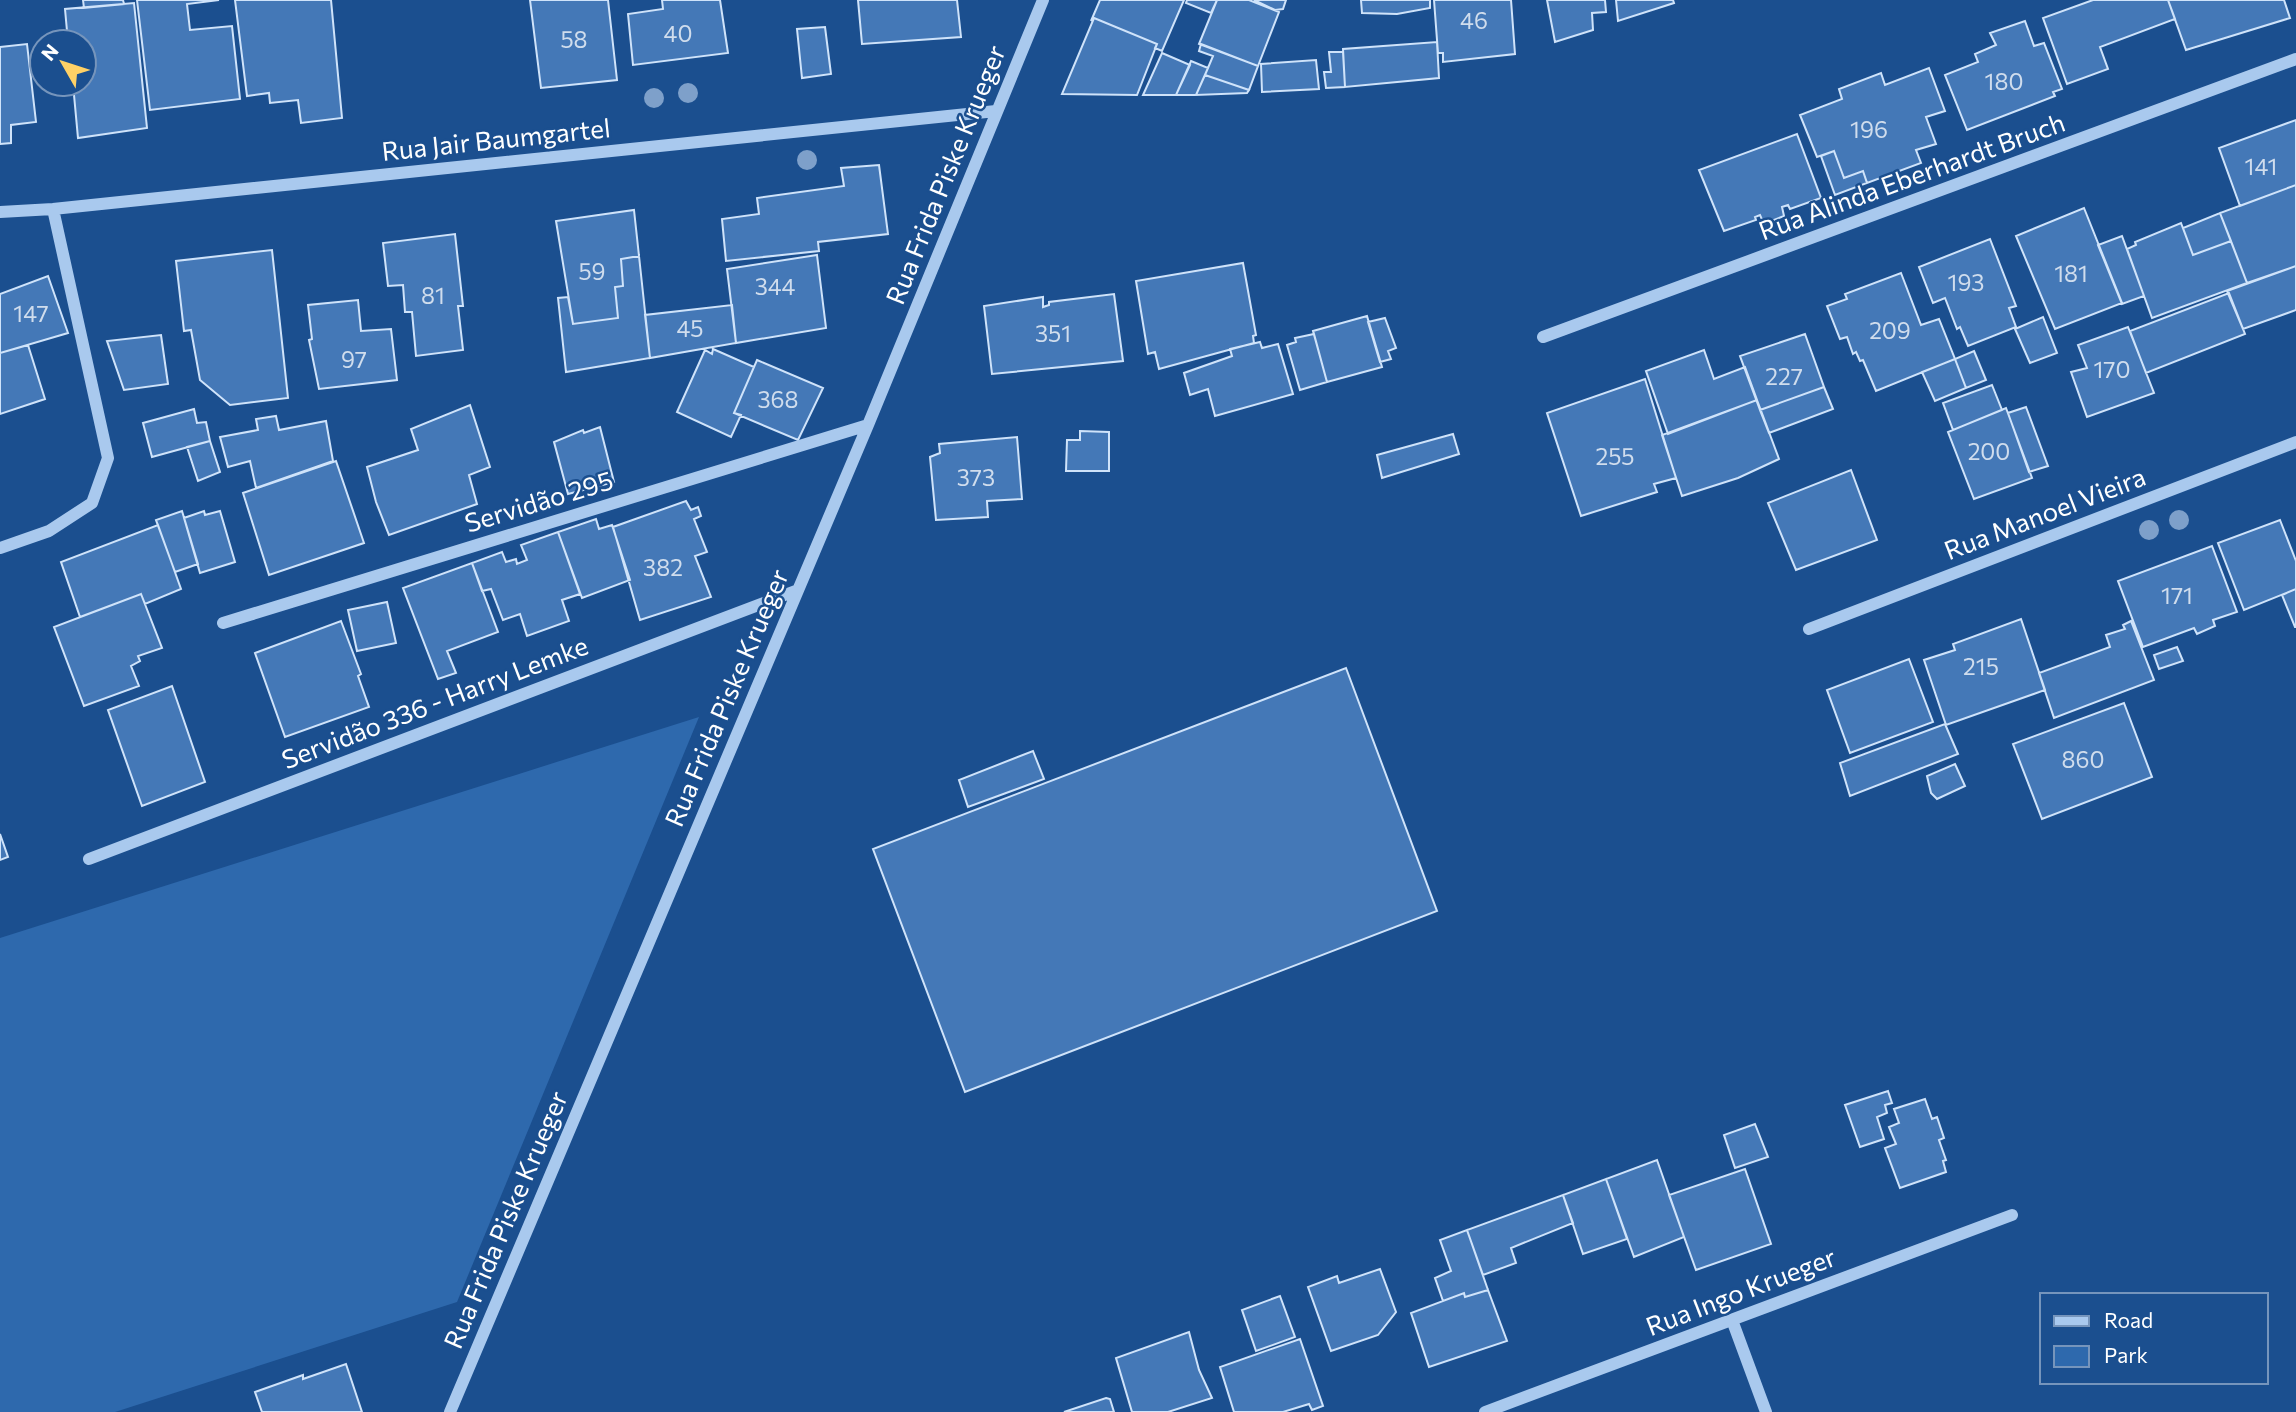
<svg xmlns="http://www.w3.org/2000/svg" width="2296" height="1412" font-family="Commissioner,sans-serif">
<rect width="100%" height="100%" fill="#1b4f8f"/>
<!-- green -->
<path fill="#2e69ad" d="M699,717L457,1302L115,1412H0V938Z"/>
<!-- building -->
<path fill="#4478b7" stroke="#cfe3fa" stroke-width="2" d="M83,0H123L124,4L84,8Z
M137,0H219L187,4L190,30L232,26L240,99L150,110Z
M235,0H331L342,118L301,123L298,100L270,103L269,93L247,96Z
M530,0H608L617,80L541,88Z
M662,0H720L728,53L633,65L628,14L663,9Z
M858,0H957L961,37L862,44Z
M1100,0H1184L1162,51L1155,48L1157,44L1094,18L1091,21Z
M1187,0H1217L1211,13L1186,3Z
M1217,0H1249L1279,12L1258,66L1199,44Z
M1254,0H1286L1283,9L1275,10Z
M1361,0H1430V8L1397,14L1362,13Z
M1434,0H1511L1515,54L1443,62V53H1438Z
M1547,0H1605L1606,12L1592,13L1593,30L1555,42Z
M1616,0H1673L1674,3L1618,21Z
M2093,0H2168L2175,19L2100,47L2108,69L2067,84L2043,18Z
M2168,0H2284L2290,18L2186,50Z
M134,3L147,128L78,138L73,84H84V42H68L65,9Z
M1094,18L1157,44L1137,95L1062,94Z
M2025,21L2034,46L2044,43L2062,89L2053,92L2055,96L1967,130L1945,75L1978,62L1975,54L1996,45L1990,33Z
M825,27L831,74L802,78L797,29Z
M1437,42L1439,78L1345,87L1343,49Z
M27,44L36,122L11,125V143L0,144V47Z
M1201,44L1258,66L1249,90L1205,75L1213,56L1199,51Z
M1329,52H1343L1345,87L1326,88L1324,72H1331Z
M1162,53L1190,65L1176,95H1143Z
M1316,60L1319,89L1262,92L1261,64Z
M1191,61L1208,68L1196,95H1176Z
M1929,68L1945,111L1926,117L1936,144L1916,150L1921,163L1867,183L1863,171L1844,178L1834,151L1817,157L1800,115L1842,99L1839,89L1881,73L1885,85Z
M1205,75L1249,90L1247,93L1196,95Z
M2296,120V185L2240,206L2219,148Z
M1797,134L1821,198L1790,209L1788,205L1782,207L1784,216L1764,224L1760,215L1755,217L1756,220L1724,231L1699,170Z
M1834,151L1844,178L1863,171L1867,183L1835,195L1821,156Z
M879,165L888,234L818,242L819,251L726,261L722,219L759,214L757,198L844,186L841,168Z
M2296,185V266L2247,283L2220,213Z
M2084,208L2122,303L2055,329L2016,236Z
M634,210L639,256L621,259L623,286L615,287L618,318L573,324L556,221Z
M2220,213L2231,241L2193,255L2183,228Z
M2181,223L2193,255L2231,241L2247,283L2152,318L2127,249L2136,245L2135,242Z
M455,234L463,306H458L463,350L416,356L412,312H405L403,285L388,286L383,243Z
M2122,236L2144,296L2122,304L2098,245Z
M1990,239L2016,306L2009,308L2016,327L1968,346L1960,327L1957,329L1945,298L1933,303L1919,267Z
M272,250L288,398L230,405L200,380L191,330L184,331L176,261Z
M817,255L826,328L736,343L727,269Z
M639,256L650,358L566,372L558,298L568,297L573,324L618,318L615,287L623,286L621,259Z
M1243,263L1256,335L1253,336L1254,343L1159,369L1155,352L1148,354L1136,281Z
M2296,266V310L2243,329L2227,291Z
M1901,273L1921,325L1939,319L1955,359L1876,391L1863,360L1860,361L1856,352L1853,354L1847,337L1840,339L1827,306L1847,299L1845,294Z
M48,276L68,333L0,353V294Z
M2229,293L2245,334L2146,373L2130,331Z
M1114,294L1123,361L992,374L984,306L1043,297V307L1049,305V302Z
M358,300L361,331L391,329L397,380L319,389L309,340L312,339L308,305Z
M732,305L736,343L650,358L645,315Z
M1367,316L1382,367L1327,382L1313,331Z
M2043,317L2057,353L2030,363L2015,329Z
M1385,318L1396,348L1388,351L1391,359L1380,362L1368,322Z
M2128,327L2154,393L2087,417L2071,372L2087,368L2078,345Z
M1314,334L1327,382L1300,390L1287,345L1296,342L1295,338Z
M1805,334L1824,387L1760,410L1740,356Z
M161,335L168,384L124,390L107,341Z
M1260,342L1262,348L1278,344L1293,394L1215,416L1208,389L1190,395L1184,373L1232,356L1230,349Z
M28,345L45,399L0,414V353Z
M713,349L754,367L734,413L741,415L731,437L677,412L705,350L712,354Z
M1704,350L1714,379L1745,367L1757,400L1668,434L1646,371Z
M1974,351L1986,380L1966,388L1955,359Z
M1955,359L1966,388L1935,401L1922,372Z
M757,360L823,388L798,440L734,413Z
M1645,379L1676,478L1654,484L1657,492L1581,516L1547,413Z
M1992,385L2002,410L1953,430L1943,403Z
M1824,387L1833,409L1769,433L1760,410Z
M1757,400L1779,459L1738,478L1682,496L1662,435Z
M470,405L490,467L469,475L477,504L389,535L376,502L367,467L418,450L411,429Z
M2026,407L2048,466L2029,472L2008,413Z
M2006,408L2032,478L1974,499L1948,432Z
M194,409L197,423L206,422L210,441L152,457L143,423Z
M276,416L279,430L326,421L333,461L256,488L250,461L228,467L220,437L258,430L256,419Z
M600,427L614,482L568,494L554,442L583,430L584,433Z
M1080,431L1109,432V471H1066L1067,440H1080Z
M1453,434L1459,454L1382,478L1377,455Z
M1017,437L1022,499L987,501L988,517L936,520L930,457L940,453L939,444Z
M210,441L220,472L198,481L187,447Z
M336,461L364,543L269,575L243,493Z
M1851,470L1877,540L1796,570L1768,503Z
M686,501L691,510L698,507L701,516L694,519L707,552L695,556L711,597L640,620L613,527Z
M182,511L198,564L175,572L156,520Z
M204,511L205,515L220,511L235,562L200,573L184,518Z
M596,519L599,529L612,525L630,580L582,598L558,532Z
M2280,520L2296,561V589L2244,610L2218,543Z
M158,525L181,589L145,604L141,594L80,617L61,562Z
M558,532L580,594L562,600L569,621L527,636L520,614L503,620L491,589L482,591L472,563L502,552L506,562L516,559L517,564L527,560L521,545Z
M2212,546L2237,612L2213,620L2215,626L2197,634L2194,628L2143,647L2118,581Z
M472,563L498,632L447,651L456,673L438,679L403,588Z
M2296,589V627H2295L2282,595Z
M141,594L162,648L138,656L140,661L131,666L139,686L84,706L54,627Z
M387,602L396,643L357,651L348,610Z
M2021,619L2045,690L1946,725L1924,660L1955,650L1953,644Z
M341,621L361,674L358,676L369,707L285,737L255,653Z
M2131,621L2154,680L2054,718L2039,673L2110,647L2106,635L2125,629L2123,625Z
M2177,647L2183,661L2159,669L2154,655Z
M1909,659L1933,722L1850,753L1827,690Z
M1346,668L1437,911L965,1092L873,849Z
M172,686L205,782L142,806L108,710Z
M2124,703L2152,777L2042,819L2013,744Z
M1945,724L1958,754L1850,796L1840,763Z
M1033,751L1044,779L968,807L959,780Z
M1955,764L1965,786L1937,799L1931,793L1927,776Z
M0,834L8,857L0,860Z
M1888,1091L1892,1103L1885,1105L1887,1113L1877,1117L1884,1139L1860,1147L1845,1105Z
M1925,1099L1932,1119L1937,1117L1944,1138L1939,1140L1946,1160L1943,1161L1946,1172L1900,1188L1885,1148L1896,1144L1889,1127L1899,1123L1894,1109Z
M1755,1124L1768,1157L1735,1168L1724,1135Z
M1657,1160L1684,1237L1634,1257L1606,1179Z
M1745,1169L1771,1244L1696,1270L1669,1195Z
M1606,1179L1627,1239L1583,1254L1563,1195Z
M1563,1195L1573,1223L1511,1248L1516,1263L1483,1275L1467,1230Z
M1467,1230L1488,1290L1465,1297L1464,1293L1443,1301L1435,1278L1451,1271L1440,1240Z
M1380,1269L1396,1312L1378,1335L1331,1351L1308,1287L1337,1276L1339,1283Z
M1488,1290L1507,1341L1429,1367L1411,1313L1464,1293L1465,1297Z
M1280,1296L1295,1337L1256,1351L1242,1310Z
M1189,1332L1199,1370L1212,1398L1168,1412H1132L1116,1358Z
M1300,1339L1323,1406L1312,1410L1309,1404L1283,1412H1234L1220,1367Z
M346,1364L362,1412H262L255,1392L303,1375V1379Z
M1106,1398L1110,1399L1114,1412H1064Z"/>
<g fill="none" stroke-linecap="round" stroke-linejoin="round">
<!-- minor -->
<path stroke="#a9c9ee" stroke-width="12" d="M0,212L53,209L996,111
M1543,337L2296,59
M0,548L49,531L92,503L108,458L53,209
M223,623L868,425
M1809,629L2296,442
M89,859L798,590
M1732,1320L1766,1412
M450,1412L868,425L1043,0
M1485,1412L2012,1215"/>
</g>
<!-- trees -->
<g fill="#7ea0ca">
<circle cx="688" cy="93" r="10"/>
<circle cx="654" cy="98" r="10"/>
<circle cx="807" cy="160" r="10"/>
<circle cx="2179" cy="520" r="10"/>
<circle cx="2149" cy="530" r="10"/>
</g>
<g text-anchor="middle" stroke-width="5" stroke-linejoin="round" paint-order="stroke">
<!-- number labels -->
<g font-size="23" fill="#d0dded">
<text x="1474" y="29">46</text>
<text x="678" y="42">40</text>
<text x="574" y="48">58</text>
<text x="2004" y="90">180</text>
<text x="1869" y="138">196</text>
<text x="2261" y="175">141</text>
<text x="592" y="280">59</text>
<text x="2071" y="282">181</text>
<text x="1966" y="291">193</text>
<text x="775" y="295">344</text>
<text x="433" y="304">81</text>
<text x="31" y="322">147</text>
<text x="690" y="337">45</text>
<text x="1890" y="339">209</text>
<text x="1053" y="342">351</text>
<text x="354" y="368">97</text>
<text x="2112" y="378">170</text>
<text x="1784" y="385">227</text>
<text x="778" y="408">368</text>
<text x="1989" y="460">200</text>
<text x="1615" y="465">255</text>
<text x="976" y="486">373</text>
<text x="663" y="576">382</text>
<text x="2177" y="604">171</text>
<text x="1981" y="675">215</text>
<text x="2083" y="768">860</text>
</g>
<!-- street labels -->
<g font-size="26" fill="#fff" stroke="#1b4f8f">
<text transform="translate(496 140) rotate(-6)" y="9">Rua Jair Baumgartel</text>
<text transform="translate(946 175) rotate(-68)" y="9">Rua Frida Piske Krueger</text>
<text transform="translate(1912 177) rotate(-20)" y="9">Rua Alinda Eberhardt Bruch</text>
<text transform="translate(539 502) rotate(-17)" y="9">Servidão 295</text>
<text transform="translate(2045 514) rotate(-21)" y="9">Rua Manoel Vieira</text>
<text transform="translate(727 698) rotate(-67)" y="9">Rua Frida Piske Krueger</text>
<text transform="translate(435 703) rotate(-21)" y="9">Servidão 336 - Harry Lemke</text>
<text transform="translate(506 1220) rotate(-67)" y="9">Rua Frida Piske Krueger</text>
<text transform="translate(1741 1292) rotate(-21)" y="9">Rua Ingo Krueger</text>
</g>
</g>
<!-- legend -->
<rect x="2040" y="1293" width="228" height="91" fill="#1b4f8f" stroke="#7695bc" stroke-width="2"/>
<rect x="2054" y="1316" width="35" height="10" fill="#a9c9ee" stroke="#7695bc" stroke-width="2"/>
<text x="2104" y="1328" font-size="21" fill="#ffffff">Road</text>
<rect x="2054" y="1346" width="35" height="21" fill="#2e69ad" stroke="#7695bc" stroke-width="2"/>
<text x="2104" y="1363" font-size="21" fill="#ffffff">Park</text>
<!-- north arrow -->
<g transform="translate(63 63) rotate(309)"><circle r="33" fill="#1b4f8f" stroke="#7695bc" stroke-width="2"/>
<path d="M0-5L12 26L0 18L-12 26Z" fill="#ffd166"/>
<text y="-10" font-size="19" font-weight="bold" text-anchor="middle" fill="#ffffff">N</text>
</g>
</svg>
